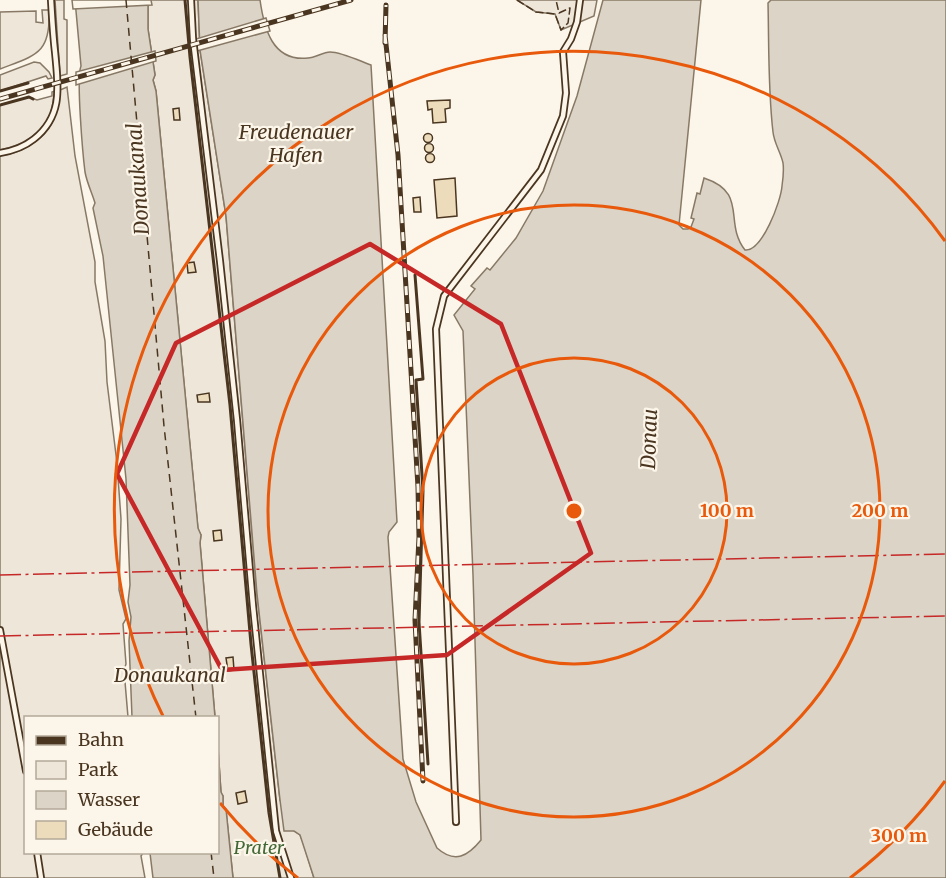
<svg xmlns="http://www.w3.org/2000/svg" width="946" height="878" font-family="Merriweather,serif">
<rect width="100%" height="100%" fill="#fbf6e9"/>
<!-- green -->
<path fill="#ede6d9" stroke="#887966" stroke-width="1.5" d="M55,0H64V19L67,20V74L60,76Z
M148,0H198L200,50L226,216L257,594L280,800L294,831L300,835L303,842L314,878H233L226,810L223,806V796L221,793L218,748V718L215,717L200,543L201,535L198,529L156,91L153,80L155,75L148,29Z
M517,0H597L594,16L561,30L555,14L536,12Z
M42,10H49C51,54 36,55 0,69V12L36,11V22L43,23Z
M34,62L40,63L49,72L52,78L48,79L46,76L0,91V75Z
M67,87L75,156L95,262V282L105,341L107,382L117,463L121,519L119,590L126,619L123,624L126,664L124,670L128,717L26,718V852L143,853L141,856L145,878H0V155C19,155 44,140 52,123C57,113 58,100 60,90Z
M55,91C53,99 53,107 50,115C41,135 21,146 0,150V105L29,97L37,100L52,96V92Z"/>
<!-- water -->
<path fill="#dcd4c6" stroke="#887966" stroke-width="1.5" d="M75,0H148V29L155,75L153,80L156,91L198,528L201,535L200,543L215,717H132L129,641L131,617L128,602L130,585L126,479L103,256L93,208L95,203C92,193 87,183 85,172C83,156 76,78 81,66Z
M198,0H260C264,28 272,62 308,58C315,58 323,52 330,52C341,52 360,61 371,65L397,522L389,532L388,537L403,759L416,802L437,848C455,864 468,856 481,840L473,575L463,331L454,315L475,289L471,286L487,268L490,270L516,238L543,191L577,96L603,0H701L679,225L683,229H688L691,227L694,219L691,218L697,193L700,194L704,178C749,193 723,222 745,250C762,252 781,201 782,186C783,179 784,170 783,163C781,153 774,143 773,132C768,90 769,46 768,3L771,0H946V878H314L300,835L294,831H284L280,800L257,594L226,216L200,50Z
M218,748L221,792L223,796V806L226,809L233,878H153L150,853L218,852Z"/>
<!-- pier -->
<path fill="#fbf6e9" stroke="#887966" stroke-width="1.5" d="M72,0H151L152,5L73,9Z
M266,18L270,31L197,51L196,39Z
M155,51L156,61L76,85V72Z"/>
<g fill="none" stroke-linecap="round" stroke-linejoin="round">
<!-- ferry -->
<path stroke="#4a3520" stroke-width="1.5" stroke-dasharray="8 6" stroke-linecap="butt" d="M126,0L164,426L196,718
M211,852L214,878"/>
</g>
<!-- building -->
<path fill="#ecdcbc" stroke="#4a3520" stroke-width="1.5" d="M450,100V108L445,109L446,122L433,123L432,109L428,110L427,101Z
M179,108L180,120H174L173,109Z
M423.5 138a4.5 4.5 0 1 1 9 0a4.5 4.5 0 1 1-9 0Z
M424.5 148a4.5 4.5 0 1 1 9 0a4.5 4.5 0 1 1-9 0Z
M425.5 158a4.5 4.5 0 1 1 9 0a4.5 4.5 0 1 1-9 0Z
M455,178L457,216L437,218L434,180Z
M420,197L421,212H414L413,198Z
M194,262L196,272L188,273L187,263Z
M209,393L210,402H198L197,395Z
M221,530L222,540L214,541L213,531Z
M233,657L234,670L228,671L226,658Z
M245,791L247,802L238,804L236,793Z"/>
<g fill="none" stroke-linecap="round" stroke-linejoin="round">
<!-- service casing -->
<g stroke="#4a3520" stroke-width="8">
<path id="service" d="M191,0L193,39L220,261L237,420L253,606L276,831L291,878
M0,153C13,151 24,147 34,139C64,115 58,85 55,52C53,35 52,17 51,0
M0,630L26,771
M456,822L436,329L444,296L541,170L563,116L566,93L563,52L571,39L577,22L580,0
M37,852L41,878"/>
</g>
<!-- service -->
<use href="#service" stroke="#fbf6e9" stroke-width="4.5"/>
<!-- rail casing -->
<g stroke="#4a3520" stroke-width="5">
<path id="rail" d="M385,35L398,155L418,487L419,537L415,620L423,781
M385,43L386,5
M0,99L351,0"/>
</g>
<!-- rail -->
<use href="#rail" stroke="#fbf6e9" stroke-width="3" stroke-dasharray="9" stroke-linecap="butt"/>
<!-- fence -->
<path stroke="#4a3520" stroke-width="1.5" stroke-dasharray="8 3" stroke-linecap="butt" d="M517,0L536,12L555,14L561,30L568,23L570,8L559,13L556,0"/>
<!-- wall -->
<path stroke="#4a3520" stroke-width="3" d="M185,0L190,57L230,405L251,644L269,813L280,878
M0,91L28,83
M0,105L29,97L33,99
M415,275L423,379L416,380L423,491L419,622L428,764"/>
<!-- power -->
<path stroke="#c62828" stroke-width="1.5" stroke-dasharray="21 4.5 3 4.5" stroke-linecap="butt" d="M0,575L946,554
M0,636L946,616"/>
</g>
<!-- marked area -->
<path fill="none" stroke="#c62828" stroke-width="4.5" stroke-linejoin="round" d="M370,244L501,324L591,553L447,655L222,670L117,474L176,343Z"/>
<!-- distance rings -->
<g fill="none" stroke="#e8590c" stroke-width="3">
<circle cx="574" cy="511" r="153"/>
<circle cx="574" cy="511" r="306"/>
<path d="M945 781A459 459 0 0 1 850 878M298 878A459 459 0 0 1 220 803M163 716A459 459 0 0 1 945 241"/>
</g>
<g text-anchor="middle" stroke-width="4.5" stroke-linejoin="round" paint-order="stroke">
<!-- park labels -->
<g font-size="18" font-style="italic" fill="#436837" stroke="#fbf6e9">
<text x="259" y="854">Prater</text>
</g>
<!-- water labels -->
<g font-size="20" font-style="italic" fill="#4a3520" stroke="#fbf6e9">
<text x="296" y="139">Freudenauer<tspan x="296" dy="23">Hafen</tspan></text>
<text transform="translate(138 179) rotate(-94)" y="7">Donaukanal</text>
<text transform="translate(649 439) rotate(-88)" y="7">Donau</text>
<text x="170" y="682">Donaukanal</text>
</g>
</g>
<circle cx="574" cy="511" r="9" fill="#e8590c" stroke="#fbf6e9" stroke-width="3"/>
<g font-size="18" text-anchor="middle" font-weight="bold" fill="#e8590c" stroke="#fbf6e9" stroke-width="4.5" stroke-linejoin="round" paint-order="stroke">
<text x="727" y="517">100 m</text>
<text x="880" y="517">200 m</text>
<text x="899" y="842">300 m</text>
</g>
<!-- legend -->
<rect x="24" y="716" width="195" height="138" fill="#fbf6e9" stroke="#b4a999" stroke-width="1.5"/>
<rect x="36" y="736" width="30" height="9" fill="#4a3520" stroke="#b4a999" stroke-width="1.5"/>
<text x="78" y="746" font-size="18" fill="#4a3520">Bahn</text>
<rect x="36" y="761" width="30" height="18" fill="#ede6d9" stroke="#b4a999" stroke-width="1.5"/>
<text x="78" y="776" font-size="18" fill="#4a3520">Park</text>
<rect x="36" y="791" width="30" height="18" fill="#dcd4c6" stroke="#b4a999" stroke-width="1.5"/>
<text x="78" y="806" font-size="18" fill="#4a3520">Wasser</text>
<rect x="36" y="821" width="30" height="18" fill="#ecdcbc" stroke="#b4a999" stroke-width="1.5"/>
<text x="78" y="836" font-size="18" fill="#4a3520">Gebäude</text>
</svg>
